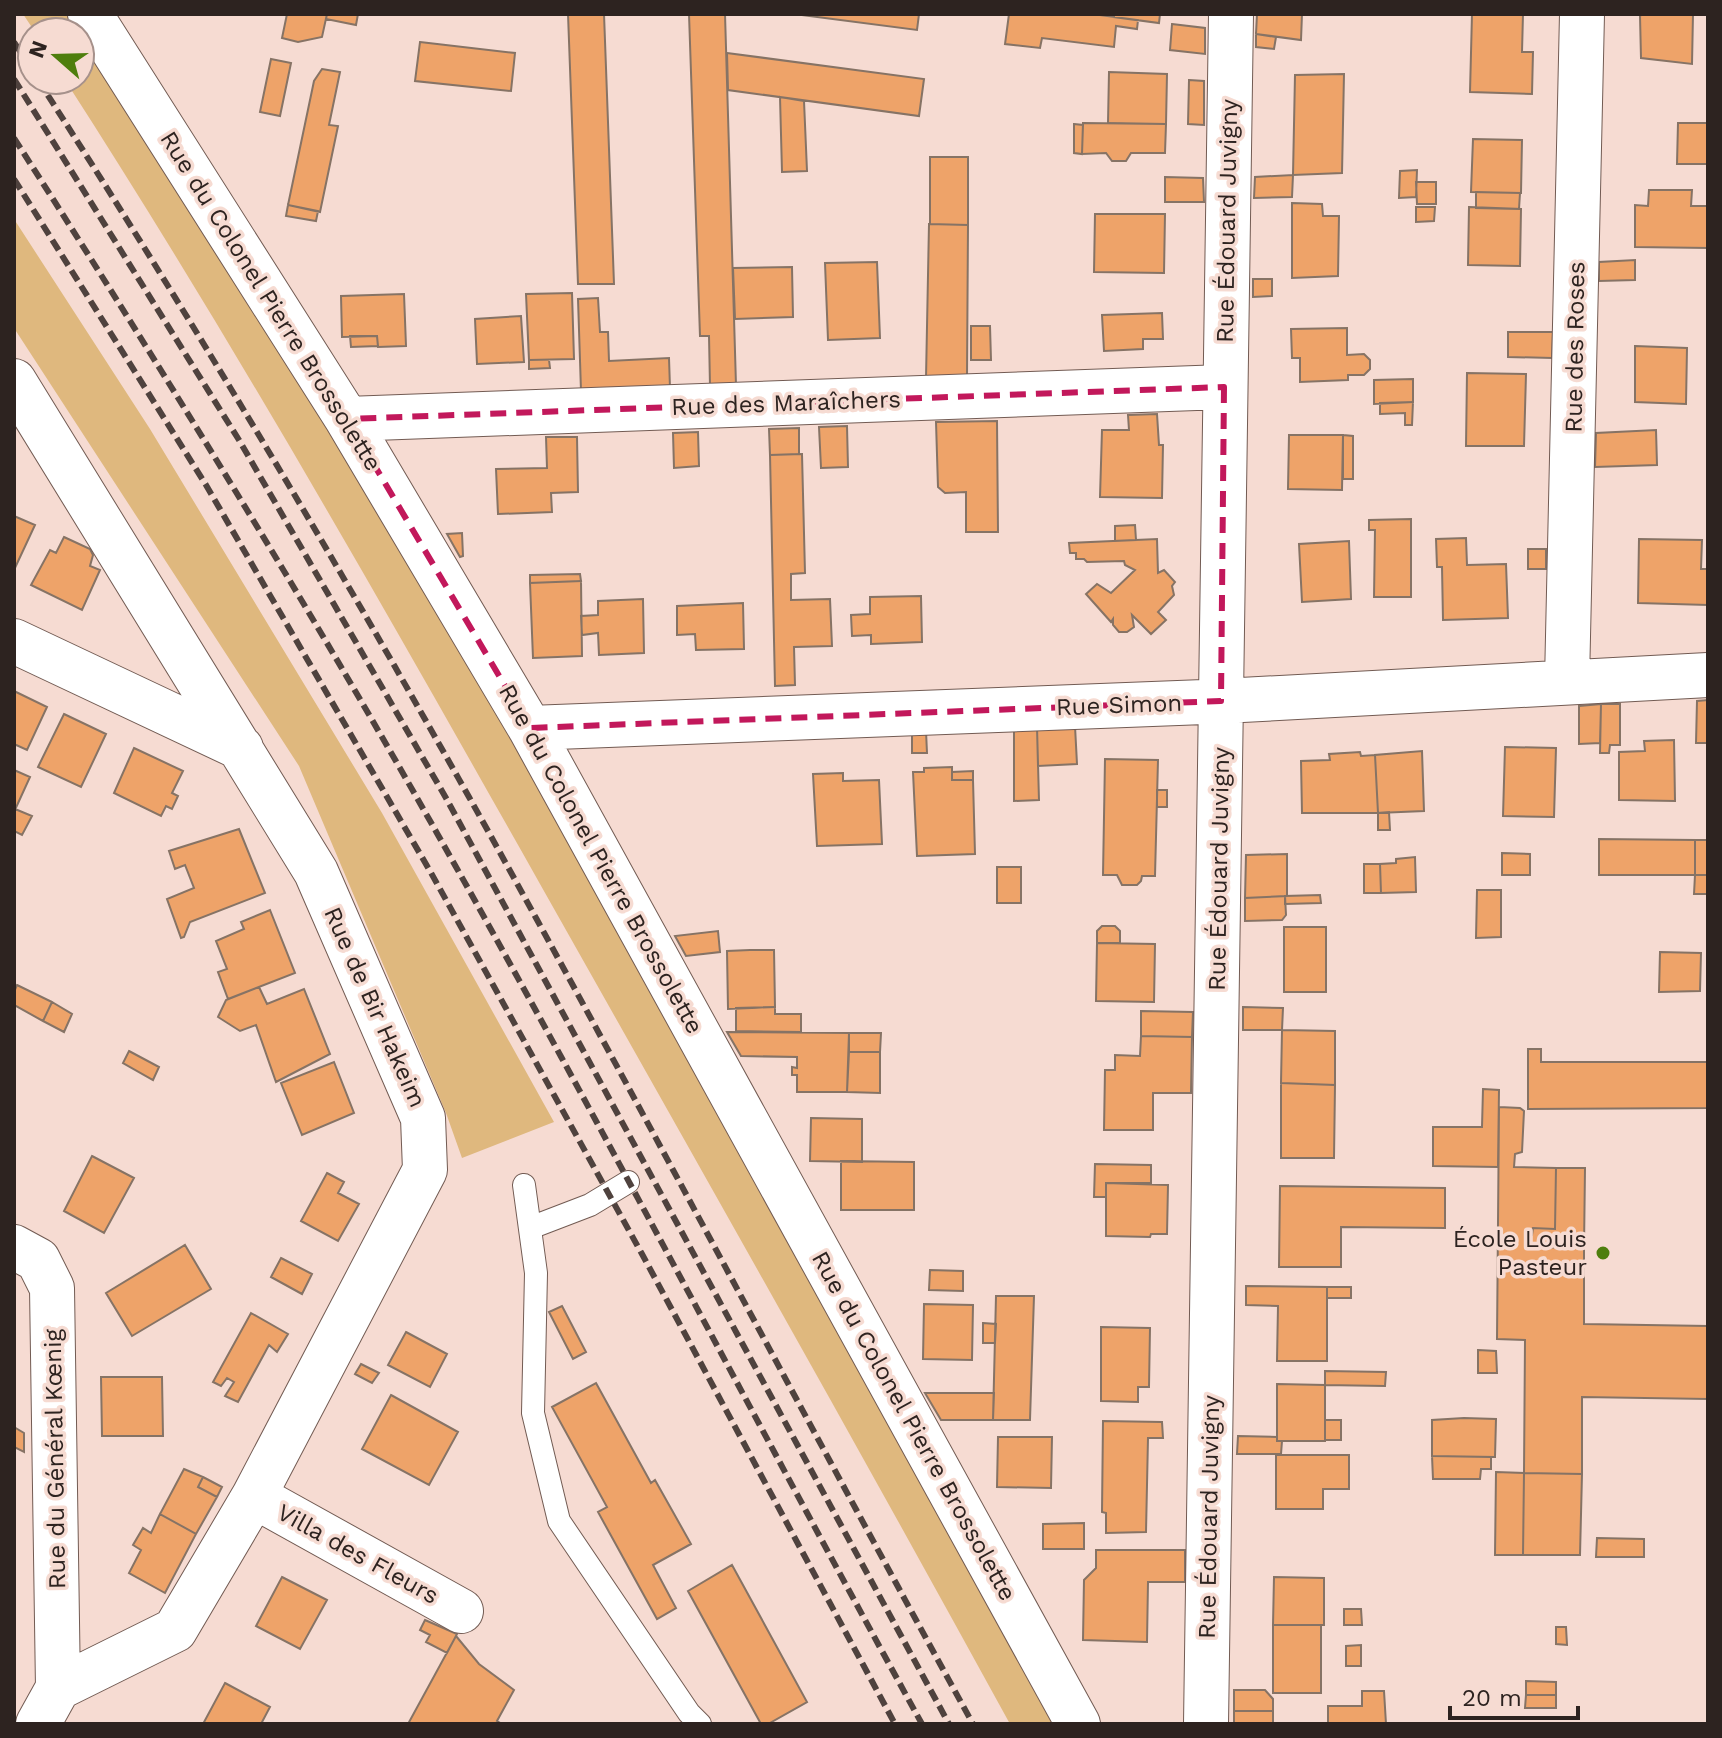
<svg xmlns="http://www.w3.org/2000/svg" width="1722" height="1738" font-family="'Work Sans',sans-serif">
<rect width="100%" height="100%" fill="#f6dbd2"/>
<!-- green -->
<path fill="#dfb87e" d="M23,14H66L78,32H35Z
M80,35L221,248L468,654L1054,1724H1010C856,1443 698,1164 540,884C387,613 234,342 65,80H80Z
M14,219L150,429L382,813L554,1122L462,1158L446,1113L299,766L14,328Z"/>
<!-- building -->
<path fill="#eea369" stroke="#867365" stroke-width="2" d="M287,14H327L322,37L298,42L282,38Z
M327,14H358L356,25L326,19Z
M568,14H604L614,284H578Z
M689,14H725L736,385L710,386L709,336H700Z
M794,14H919L917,30Z
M1009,14H1092L1138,20L1137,29L1116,26L1114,47L1042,38L1040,48L1005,44Z
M1114,14H1160L1159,23L1114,17Z
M1257,14H1302L1301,40L1256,34Z
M1472,14H1523L1522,52H1533L1532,94L1470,92Z
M1643,14H1693L1692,64L1641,58L1640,16Z
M1172,24L1205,28V54L1170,50Z
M1256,34L1276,37L1274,49L1256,47Z
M420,42L515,53L511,91L415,81Z
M727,53L924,79L919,116L728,90Z
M271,59L291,63L280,116L260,112Z
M322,69L340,72L329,125L338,126L320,212L288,205L314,81Z
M1109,72L1167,74L1166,124L1108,123Z
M1344,74L1342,173L1293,175L1295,75Z
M1189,80L1204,81V125L1188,124Z
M780,97L804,101L807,171L782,172Z
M1083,123L1166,124L1165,153H1131L1126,161H1112L1106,153L1082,154Z
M1678,123H1708V164H1677Z
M1074,124L1083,125L1082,154L1074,153Z
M1473,139L1522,140L1521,193L1471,192Z
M930,157H968V225L930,224Z
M1417,170L1416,197L1399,198L1400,171Z
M1293,175L1292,197L1254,198L1255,177Z
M1165,177L1203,178L1204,202H1165Z
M1416,182H1436V204H1417Z
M1649,190H1692L1691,206H1708V248L1635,247V205L1648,206Z
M1476,192L1520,193L1519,209L1476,208Z
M1292,203L1322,204L1323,216H1339L1338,276L1292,278Z
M288,205L318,211L316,221L286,216Z
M1416,207H1435L1434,221L1416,222Z
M1469,207L1521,209L1520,266L1468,265Z
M1095,214H1165L1164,273L1094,272Z
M929,224L968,225L967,376L926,378Z
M1635,260V280L1599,281V262Z
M877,262L880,338L828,340L825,263Z
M792,267L793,317L735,319L733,268Z
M1253,279H1272V296L1253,297Z
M572,293L574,359L529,360L526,294Z
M404,294L406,346L378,347L377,336L342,337L341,296Z
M598,298L600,332H608L609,361L669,358L670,388L581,391L578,299Z
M1162,313L1163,339H1143V349L1104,351L1102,315Z
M521,316L524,362L477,364L475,319Z
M971,326H990L991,360H971Z
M1347,328V355L1364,354L1370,360V369L1364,375H1348V380L1300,382V358H1292L1291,329Z
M1508,332H1553L1552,358L1508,357Z
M350,336H377L378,346L351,347Z
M1635,346L1687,348L1686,404L1635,402Z
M529,360H549L550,368L529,369Z
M1467,373L1526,374L1524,446H1466Z
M1413,379V402L1374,404V380Z
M1413,402L1412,425H1405V413L1380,414V403Z
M1157,414L1159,445H1163L1162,498L1100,497L1102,430H1129L1128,415Z
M997,421L998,532H966V492L945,493L938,487L936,422Z
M847,426L848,467L821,468L819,427Z
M799,428V454L770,455L769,429Z
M1656,430L1657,465L1595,467L1596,433Z
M698,432L699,466L674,468L673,433Z
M1289,435H1343L1342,490L1288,489Z
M1343,435L1353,436V479H1343Z
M546,437H577L578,492L551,493L552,512L498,514L496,469L547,468Z
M802,454L805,573L791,574V600L830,599L832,646L794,647L795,685L775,686L770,455Z
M14,516L35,525L14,570Z
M1411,519V597H1374L1375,530H1369V520Z
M1135,525L1136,540L1115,541V526Z
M462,533L463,556L460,557L447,534Z
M64,537L90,549L93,555L90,566L100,570L82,610L31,585L50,550L56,553Z
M1466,538L1467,565L1506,564L1508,618L1443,620L1442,567H1437L1436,539Z
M1157,539L1158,573L1164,570L1175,582L1172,586L1174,595L1158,612L1166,620L1151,634L1132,615L1134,627L1127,632H1119L1113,625V619L1111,622L1086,594L1097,584L1111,593L1135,570L1125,565L1124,561L1087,562L1084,559H1076V553H1070L1069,543Z
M1639,539L1702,540L1701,569H1708V605L1638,603Z
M1349,541L1351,599L1302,602L1299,544Z
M1528,549H1546V569H1528Z
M580,574L581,581L530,583V575Z
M581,581L582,656L533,658L530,583Z
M921,596L922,642L871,644V635L852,636L851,615L870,614V597Z
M643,599L644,653L599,655L598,633L582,635L581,616L598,615V601Z
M743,603L744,649L696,650L695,634L677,635V606Z
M14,691L47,707L27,750L14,744Z
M1708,700V743H1696L1697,701Z
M1601,704H1620V745H1610L1609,753H1600Z
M1601,704L1600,743L1579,744V706Z
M64,714L106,734L81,787L38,767Z
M1075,726L1077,764L1038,766L1037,727Z
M1037,727L1039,800L1014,801V728Z
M926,731L927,753H912V732Z
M1674,740L1675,801L1619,800V752L1645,751L1644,741Z
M1505,747L1556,748L1554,817L1503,816Z
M134,748L183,771L172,793L178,796L172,809L166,806L161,816L114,793Z
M1422,751L1424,811L1378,813L1375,755Z
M1360,752L1361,756L1375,755L1378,813H1302L1301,761L1330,760L1329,754Z
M1105,759L1158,760L1155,876H1142L1141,881L1137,885H1122L1117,875H1103Z
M952,767V780H973L975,854L917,856L913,772H924V768Z
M14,770L30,777L14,812Z
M973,771V780H952V772Z
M843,773V781L879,780L882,844L817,846L813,774Z
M1157,790H1167V807H1157Z
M15,809L32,816L22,835L14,831Z
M1389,812L1390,830H1378V813Z
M239,829L265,893L190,922L184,937L181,938L167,899L194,888L185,865L175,869L169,851Z
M1599,839L1695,840V875H1599Z
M1695,840H1708V875H1695Z
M1502,853L1530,854V875H1502Z
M1287,854V896L1245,898L1246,855Z
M1415,857L1416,892L1381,893L1380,864L1396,863V859Z
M1364,864H1380L1381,893H1364Z
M997,867H1021V903H997Z
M1695,875H1708V894H1694Z
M1477,890H1501V937L1476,938Z
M1320,895L1321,903L1285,904V896Z
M1285,896L1286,915L1282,920L1245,921V898Z
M270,910L295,973L228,999L218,972L227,969L216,941L244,929L241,922Z
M1102,926H1115L1120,931V943H1097V931Z
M1284,927H1326V992H1284Z
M718,931L720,952L686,956L675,936Z
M1097,943L1155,944L1154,1002L1096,1001Z
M750,950H774L775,1007L728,1009L727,951Z
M1660,952L1701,953L1700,991L1659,992Z
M17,985L52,1002L43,1021L14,1005V992Z
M259,987L267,1004L304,989L330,1054L276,1082L256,1025L240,1031L218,1017L226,1000Z
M52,1002L72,1014L64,1032L43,1021Z
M775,1007V1014H801V1032L736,1031V1008Z
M1243,1007L1283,1008L1282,1030H1243Z
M1141,1011L1193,1012L1192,1037L1141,1036Z
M1282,1030L1335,1031V1085L1281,1083Z
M727,1032L849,1033L847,1092H797V1075H792V1067L797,1068V1057L741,1056Z
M849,1033H881L880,1052H849Z
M1141,1036L1192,1037L1191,1093H1153V1130H1104L1105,1070H1115V1055L1140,1056Z
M1528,1049H1541V1062H1708V1108L1528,1109Z
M129,1051L159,1067L153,1080L123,1063Z
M849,1052H880V1093L847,1092Z
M334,1062L354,1113L302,1135L281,1083Z
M1281,1083L1335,1085L1334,1158H1281Z
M1483,1089L1499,1090L1498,1167L1433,1166V1127H1482Z
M1499,1107L1520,1108L1524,1111L1522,1152L1515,1154L1514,1167L1556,1168L1555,1229L1533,1228L1532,1235H1526V1247L1584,1248V1324L1708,1326V1399L1582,1397V1474L1524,1473L1525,1340L1497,1339Z
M811,1118L862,1119V1162L810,1161Z
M92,1156L134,1178L104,1233L64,1211Z
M841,1161L914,1162V1210H841Z
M1095,1164L1151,1165V1183H1106V1197H1094Z
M1556,1168H1585L1584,1248L1526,1247V1235H1532L1533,1228L1555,1229Z
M327,1173L344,1182L338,1193L359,1204L338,1241L301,1221Z
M1106,1183L1168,1185L1167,1234H1151L1150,1237L1106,1236Z
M1280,1186L1445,1188V1228L1341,1227V1267H1279Z
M185,1245L211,1289L132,1336L106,1293Z
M281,1258L312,1274L302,1294L271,1277Z
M930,1270L963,1271V1291L929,1290Z
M1246,1286L1327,1287V1361H1277L1278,1306L1246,1305Z
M1327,1287H1351V1298H1327Z
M996,1296H1034L1030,1420H993Z
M924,1304L973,1305L972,1360L923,1359Z
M562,1306L586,1352L573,1359L549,1312Z
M251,1313L288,1334L277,1352L269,1345L238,1402L225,1396L234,1382L227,1378L221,1386L213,1382Z
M983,1323L996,1324L995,1343H983Z
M1101,1327L1150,1328L1149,1387H1138V1402L1101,1401Z
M406,1332L447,1354L430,1387L388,1365Z
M1478,1350L1496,1351L1497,1373H1478Z
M361,1364L379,1373L372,1383L355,1374Z
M1325,1371L1386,1372L1385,1386L1325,1385Z
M101,1377H162L163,1436H102Z
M596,1383L651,1483L655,1480L691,1544L653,1565L676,1608L657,1619L598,1512L607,1507L552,1407Z
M1277,1384L1325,1385V1441H1277Z
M925,1393H994L993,1420H941Z
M391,1395L458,1432L429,1485L362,1449Z
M1464,1418L1496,1419L1495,1457L1432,1456V1420Z
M1325,1420H1341V1440H1325Z
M1103,1421L1162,1422L1163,1438H1148L1146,1532L1106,1533V1513L1102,1512Z
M14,1427L24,1433V1452L14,1447Z
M1238,1436L1277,1437V1441H1282L1281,1454H1237Z
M998,1437H1052L1051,1488L997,1487Z
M1276,1455H1349V1489H1323V1509H1276Z
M1432,1456L1491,1457V1469H1481L1480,1479H1433Z
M184,1469L203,1477L198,1487L217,1497L196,1534L160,1514Z
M1496,1472L1524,1473L1523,1555H1495Z
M1524,1473L1582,1474L1580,1555H1523Z
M203,1477L222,1487L217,1497L198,1487Z
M160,1514L196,1534L165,1593L129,1573L141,1550L133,1545L143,1528L151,1533Z
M1084,1523V1549H1043V1524Z
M1597,1538L1644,1539V1557H1596Z
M1096,1550H1185V1582H1148L1147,1642L1083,1640L1084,1580L1096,1568Z
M732,1565L807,1702L768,1724H761L688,1591Z
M282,1577L327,1600L300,1649L256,1626Z
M1274,1577L1324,1578V1625H1273Z
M1344,1609H1361L1362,1625H1344Z
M425,1620L457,1634L447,1653L426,1642L430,1635L420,1630Z
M1273,1625H1321V1693H1273Z
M1556,1627H1566L1567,1645L1556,1644Z
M456,1636L479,1664L514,1690L497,1721L502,1724H408Z
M1361,1645V1666H1346V1646Z
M1526,1681L1556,1682V1695H1526Z
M225,1683L270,1707L261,1724H203Z
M1234,1690H1265L1273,1699V1711H1234Z
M1362,1691H1384L1386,1724H1328V1706H1362Z
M1526,1695H1556V1708H1525Z
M1234,1711H1273V1724H1234Z"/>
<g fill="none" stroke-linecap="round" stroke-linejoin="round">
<!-- lane casing -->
<g stroke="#725b53" stroke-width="24">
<path id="lane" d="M524,1185L536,1273L533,1413L559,1521L689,1713L700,1724
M530,1228L590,1205L628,1182"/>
</g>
<!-- street casing -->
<g stroke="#725b53" stroke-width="46">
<path id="street" d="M90,14L347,419L530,728L1078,1724
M14,381L316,872L423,1118L425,1170L254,1496L175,1630L58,1688L38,1724
M347,419L1224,387
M14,641L241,748
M1567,681L1582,14
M530,728L1204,702L1708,675
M14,1247L38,1260L52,1288L58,1688
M254,1496L461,1611
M1206,1724L1231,14"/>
</g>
<!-- lane -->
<use href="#lane" stroke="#fff" stroke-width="22"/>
<!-- street -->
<use href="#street" stroke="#fff" stroke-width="44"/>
<!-- rail -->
<path stroke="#4f423e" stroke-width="6" stroke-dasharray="12 6" stroke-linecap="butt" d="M14,42L32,70
M14,79L239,440L446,798L949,1724
M38,80C194,322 342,570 483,822C649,1121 808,1424 973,1724
M14,138C156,360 295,583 425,812C596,1113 755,1421 922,1724
M14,179L206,485L430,871L642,1254L895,1724"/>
</g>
<!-- marked area -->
<path fill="none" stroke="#c2185b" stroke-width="6" stroke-dasharray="16 10" stroke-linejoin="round" d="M1224,387L1221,701L530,728L347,419Z"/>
<!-- markers -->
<circle fill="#4e7e0d" stroke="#f6dbd2" stroke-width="3" cx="1603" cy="1253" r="8"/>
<g text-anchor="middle" stroke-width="7" stroke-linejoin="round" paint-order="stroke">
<!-- street labels -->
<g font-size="24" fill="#2d2320" stroke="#f6dbd2">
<text transform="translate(1227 221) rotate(-89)" y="8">Rue Édouard Juvigny</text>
<text transform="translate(271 301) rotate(58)" y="8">Rue du Colonel Pierre Brossolette</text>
<text transform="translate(1575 347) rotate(-89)" y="8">Rue des Roses</text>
<text transform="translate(786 403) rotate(-2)" y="8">Rue des Maraîchers</text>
<text transform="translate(1119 705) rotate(-2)" y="8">Rue Simon</text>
<text transform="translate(601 859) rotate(61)" y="8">Rue du Colonel Pierre Brossolette</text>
<text transform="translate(1219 869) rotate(-89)" y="8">Rue Édouard Juvigny</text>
<text transform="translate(375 1007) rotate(66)" y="8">Rue de Bir Hakeim</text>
<text transform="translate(914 1426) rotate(61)" y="8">Rue du Colonel Pierre Brossolette</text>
<text transform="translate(55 1459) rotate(-91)" y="8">Rue du Général Kœnig</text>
<text transform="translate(1209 1517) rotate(-89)" y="8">Rue Édouard Juvigny</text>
<text transform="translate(358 1554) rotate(29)" y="8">Villa des Fleurs</text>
</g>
<!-- poi labels -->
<g font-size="24" fill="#2d2320" stroke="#f6dbd2" text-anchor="end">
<text x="1587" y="1247">École Louis<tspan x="1587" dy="28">Pasteur</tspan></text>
</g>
</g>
<!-- border -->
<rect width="1722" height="1738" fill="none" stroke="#2d2320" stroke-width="32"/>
<!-- north arrow -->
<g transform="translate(56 56) rotate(290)"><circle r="38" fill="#f6dbd2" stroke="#a6918b" stroke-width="2"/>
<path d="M0-6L14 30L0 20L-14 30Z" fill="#4e7e0d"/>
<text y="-12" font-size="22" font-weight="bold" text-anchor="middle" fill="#2d2320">N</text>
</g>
<!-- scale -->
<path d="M1450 1706v12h128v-12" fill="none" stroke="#2d2320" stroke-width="4"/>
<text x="1462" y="1706" font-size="24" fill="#2d2320" stroke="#f6dbd2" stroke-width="6" paint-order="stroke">20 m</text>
</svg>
